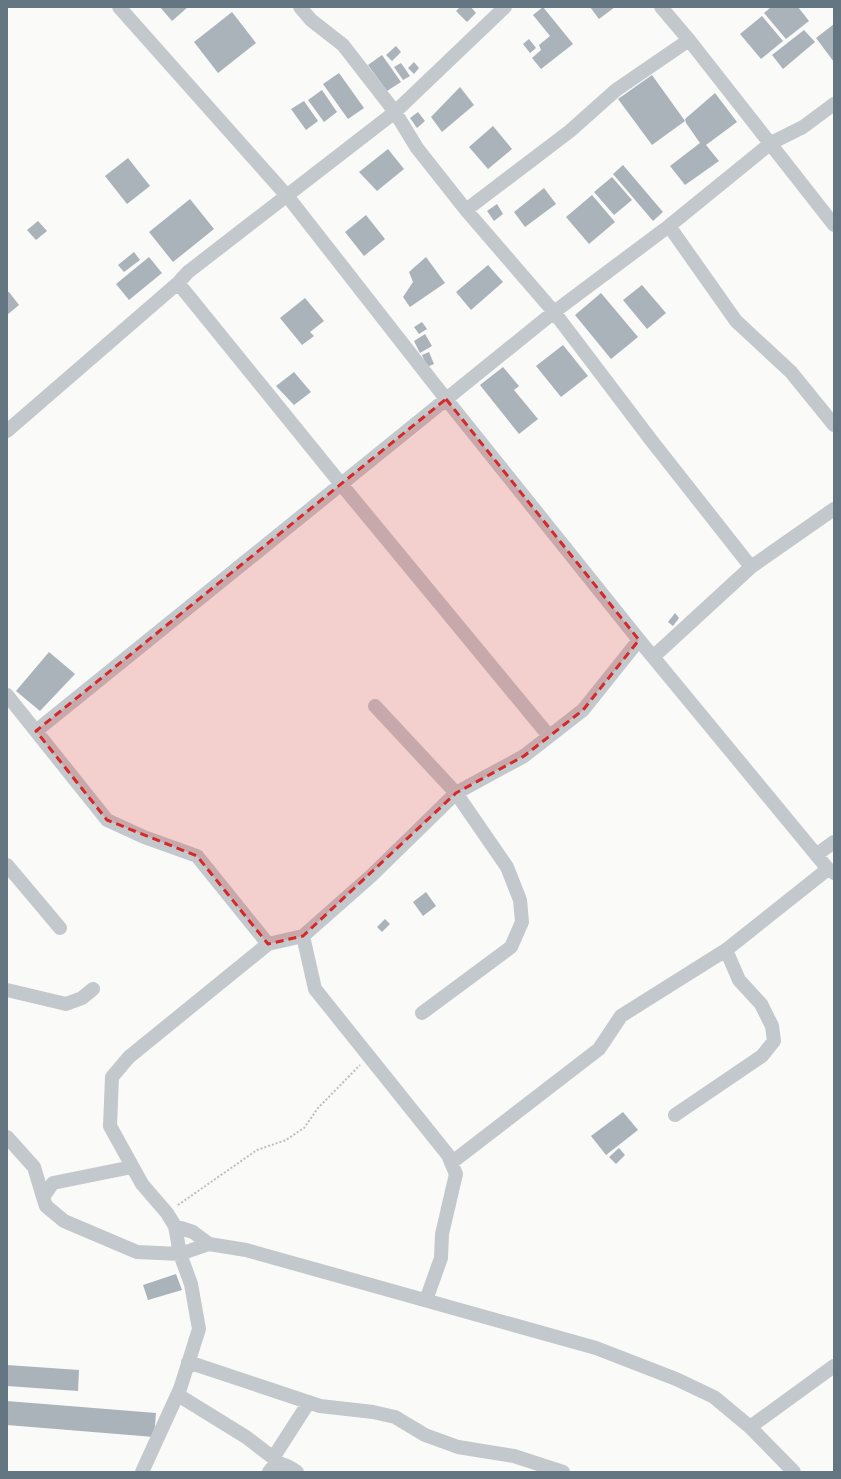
<svg xmlns="http://www.w3.org/2000/svg" width="841" height="1479" font-family="'Golos Text',sans-serif">
<rect width="100%" height="100%" fill="#fafaf8"/>
<!-- building -->
<path fill="#aab3b9" d="M160,7H188L172,21Z
M460,7H471L476,13L467,22L456,11Z
M543,7L573,44L541,69L532,58L541,50L539,45L550,36L533,15Z
M590,7H615L599,19Z
M771,7H798L809,21L786,39L764,13Z
M232,12L256,43L218,73L194,42Z
M762,16L783,41L761,59L740,34Z
M834,24V62L816,38Z
M804,30L815,42L783,69L772,55Z
M529,39L536,48L530,53L523,44Z
M396,46L401,52L392,61L386,55Z
M382,55L401,82L387,91L368,65Z
M414,62L419,68L414,74L408,68Z
M401,63L410,76L403,80L394,67Z
M339,73L364,108L348,119L323,84Z
M652,75L685,121L652,145L618,99Z
M460,87L474,105L442,132L431,117Z
M322,90L337,112L324,122L308,100Z
M715,93L737,122L706,145L719,161L685,185L670,166L700,143L686,123L685,119Z
M304,101L318,121L306,130L291,109Z
M418,112L425,121L417,128L410,118Z
M493,126L512,149L488,169L469,147Z
M388,149L404,169L377,191L359,172Z
M128,158L150,186L127,204L105,176Z
M623,165L663,212L653,221L613,174Z
M612,177L632,200L614,215L594,192Z
M544,188L556,204L525,227L514,212Z
M592,195L615,222L589,244L566,217Z
M190,199L214,229L173,262L149,232Z
M497,204L503,214L494,221L487,211Z
M366,215L385,239L364,256L345,232Z
M38,221L47,231L36,240L27,230Z
M134,252L140,260L124,272L118,265Z
M149,257L162,273L129,300L116,284Z
M426,257L445,283L410,307L403,297L413,282L409,272Z
M488,265L503,282L471,310L456,292Z
M642,285L666,313L647,329L623,300Z
M7,292H9L19,305L7,315Z
M601,293L638,337L611,359L575,315Z
M305,298L324,321L310,332L314,336L302,345L280,318Z
M422,322L427,329L419,334L414,327Z
M425,334L432,346L420,353L414,341Z
M563,345L588,376L561,397L536,366Z
M429,352L434,364L427,367L422,355Z
M503,367L519,386L514,390L538,419L519,434L480,385Z
M294,372L311,392L294,405L276,386Z
M675,613L679,618L673,626L668,622Z
M49,652L75,674L40,711L16,691Z
M426,892L436,906L423,916L413,902Z
M385,919L390,924L382,932L377,927Z
M623,1112L638,1130L606,1155L591,1136Z
M619,1148L625,1155L616,1164L609,1157Z
M176,1274L182,1290L148,1300L143,1285Z
M7,1365L79,1370L78,1391L7,1386Z
M7,1401L156,1413L154,1437L7,1425Z"/>
<g fill="none" stroke-linecap="round" stroke-linejoin="round">
<!-- path -->
<path stroke="#bbbfc2" stroke-width="2" stroke-dasharray="2 2" stroke-linecap="butt" d="M178,1205L257,1150L286,1140L304,1128L318,1108L360,1065"/>
<!-- minor -->
<path stroke="#c3c8cc" stroke-width="14" d="M119,7L288,197L446,399L639,640L828,869L834,873
M300,7L311,20L343,45L395,112L505,7
M661,7L689,40L834,225
M466,210L570,131L616,90L689,40
M669,226L736,321L791,372L834,425
M178,283L341,484L549,736
M7,431L178,283L188,272L395,112L417,148L466,210L554,312L651,440L751,567L834,509
M653,657L751,567
M7,695L107,820L144,837L197,856L268,944L303,936L371,876L456,793L524,756L583,710L639,640
M375,706L456,793L507,867L520,900L522,922L511,947L422,1013
M36,731L554,312L669,226L771,143L803,127L834,104
M816,855L834,842
M7,865L60,928
M303,936L315,989L448,1155L456,1174L442,1234L441,1258L426,1300
M7,990L66,1004L82,998L93,989
M675,1115L762,1056L774,1041L772,1026L761,1004L739,980L726,950
M7,1137L34,1167L43,1197
M451,1163L599,1049L621,1016L726,950L828,869
M132,1167L53,1183L43,1197L46,1206L64,1221L137,1252L180,1254L209,1244L246,1250L596,1348L676,1379L714,1397L750,1427L794,1472
M175,1226L193,1232L209,1244
M188,1362L320,1406L373,1412L395,1417L425,1435L458,1447L514,1456L563,1472
M178,1395L246,1437L280,1463
M750,1427L834,1366
M273,1458L309,1402
M142,1472L180,1389L199,1329L191,1284L180,1254L175,1226L167,1213L142,1184L110,1126L112,1077L129,1057L268,944
M269,1472C277,1459 287,1465 297,1472"/>
</g>
<!-- marked area -->
<path fill="#d62828" fill-opacity="0.2" stroke="#d62828" stroke-width="3" stroke-dasharray="8 5" stroke-linejoin="round" d="M446,399L639,640L583,710L524,756L456,793L303,936L268,944L197,856L107,820L36,731Z"/>
<!-- border -->
<rect width="841" height="1479" fill="none" stroke="#657683" stroke-width="16"/>
</svg>
